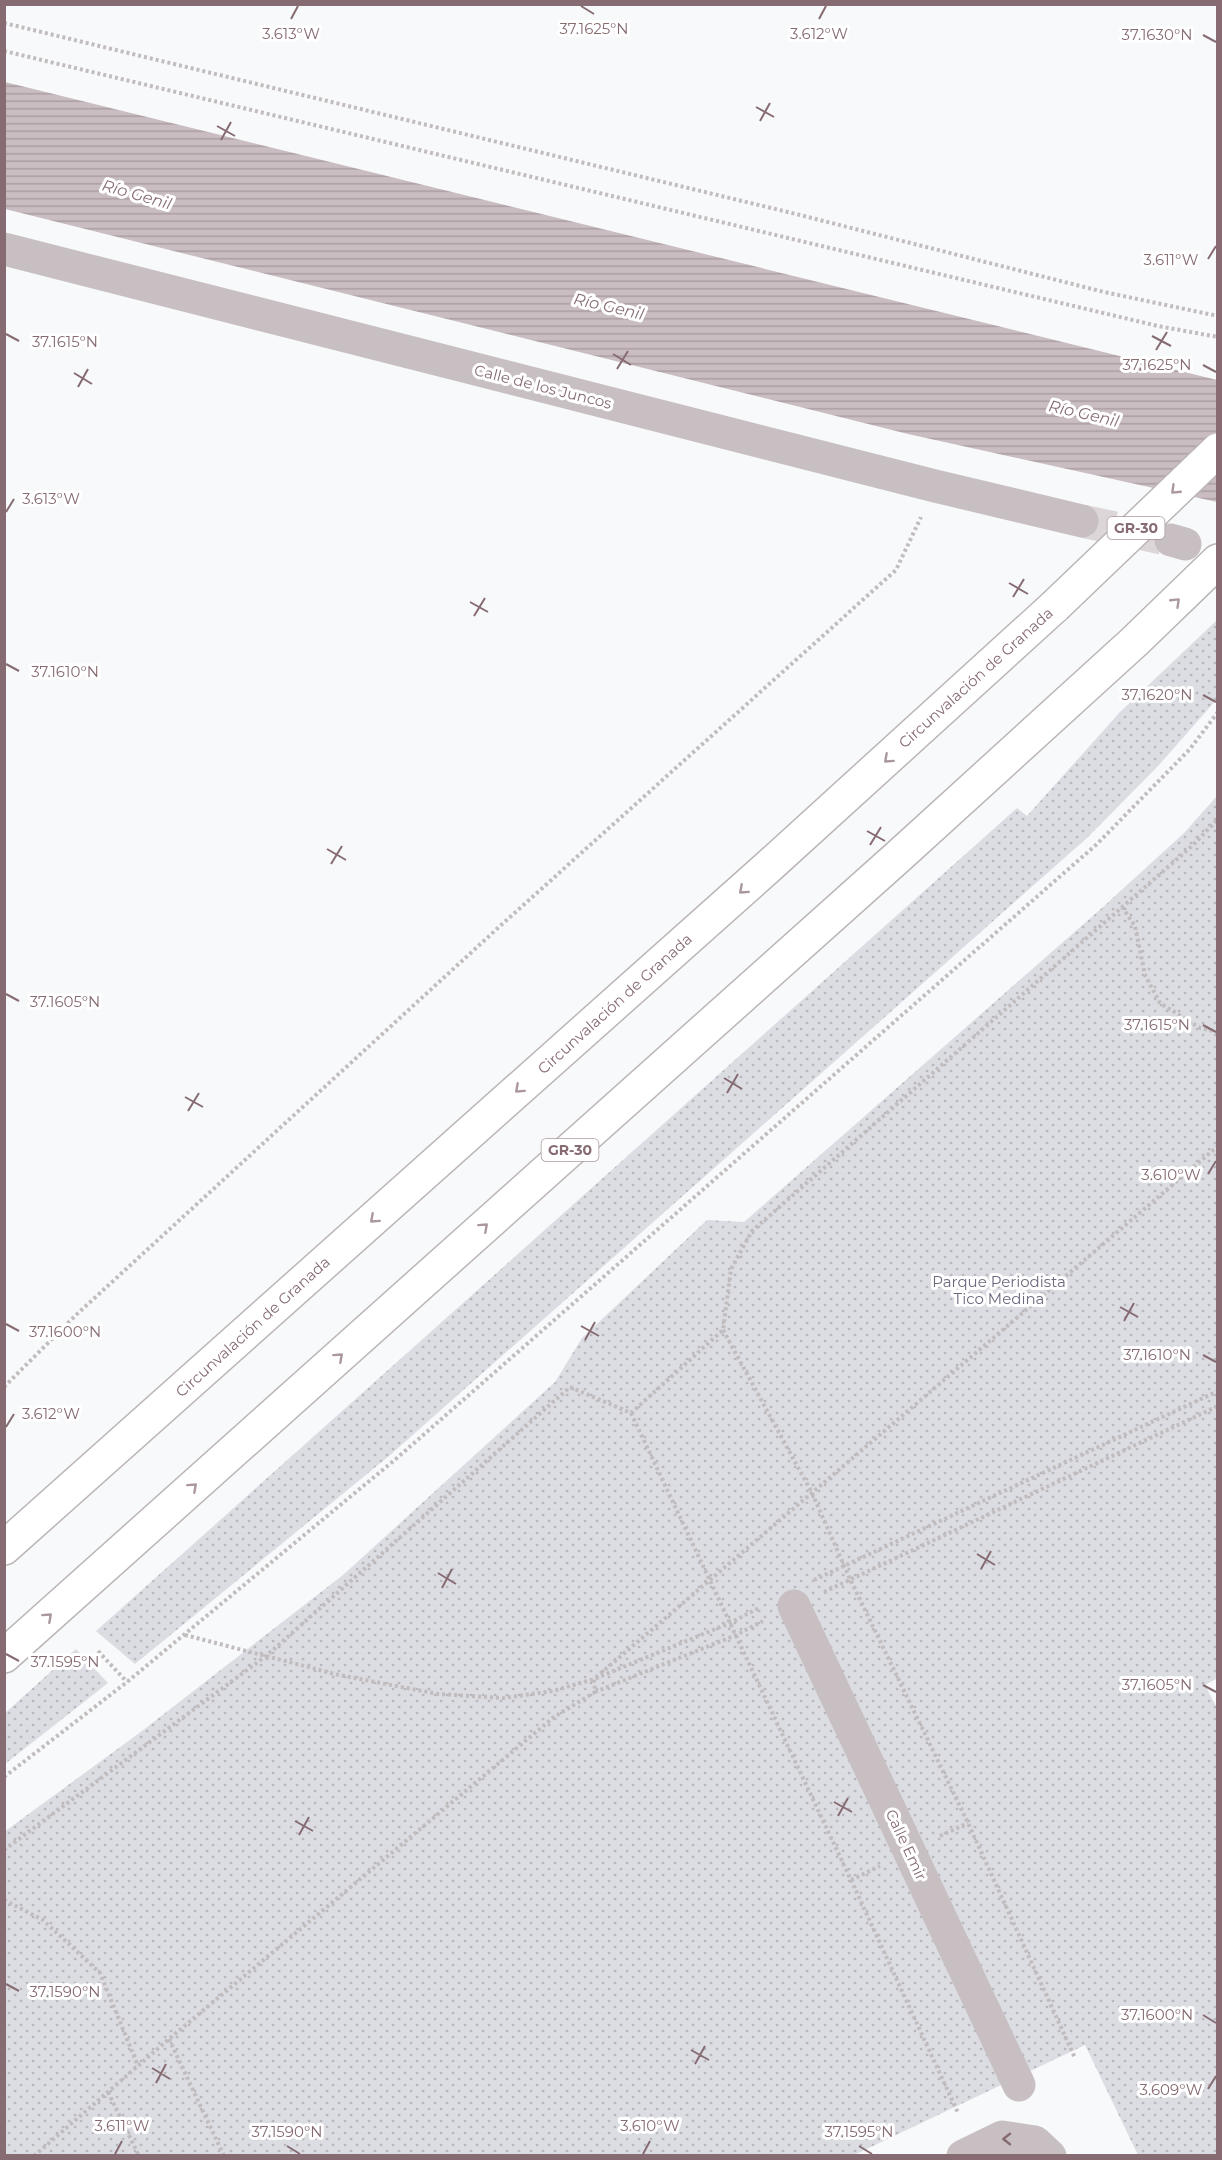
<svg xmlns="http://www.w3.org/2000/svg" width="1222" height="2160" font-family="Montserrat,sans-serif">
<defs>
<pattern id="green-dots" width="8" height="8" patternUnits="userSpaceOnUse" patternTransform="scale(1.5)"><rect width="8" height="8" fill="#dcdde3"/><path d="M2 2h.1M6 6h.1" fill="none" stroke="#b8b7bc" stroke-width="1.8" stroke-linecap="round"/></pattern>
<pattern id="water-rules" width="6" height="5" patternUnits="userSpaceOnUse" patternTransform="scale(1.5)"><rect width="6" height="5" fill="#cabdc2"/><path d="M0 2.5h6" fill="none" stroke="#aa9ea2"/></pattern>
</defs>
<rect width="100%" height="100%" fill="#f8f9fa"/>
<!-- green -->
<path fill="url(#green-dots)" d="M1217,620V699L1159,765L1087,838L389,1456L135,1664L96,1631L1017,808L1027,816L1120,712Z
M1217,796L1218,1678L1205,1685L1218,1710L1217,2155H1138L1085,2045L854,2155H5L4,1832L142,1731L343,1575L555,1382L582,1338L707,1220L744,1222L1103,907L1184,833Z
M76,1649L108,1683L5,1764V1713Z"/>
<!-- water -->
<path fill="url(#water-rules)" d="M5,82L1217,380V502L908,434L5,209Z"/>
<g fill="none" stroke-linecap="round" stroke-linejoin="round">
<!-- minor-tunnel -->
<path stroke="#dcd6d8" stroke-width="33" stroke-dasharray="33 16" stroke-linecap="butt" d="M1082,521L1171,540"/>
<!-- highway casing -->
<g stroke="#bcb5b7" stroke-width="36">
<path id="highway" d="M4,1548L768,867L1055,606
M4,1656L900,855L1134,642L1218,561"/>
</g>
<!-- path -->
<path stroke="#c1bcbd" stroke-width="4" stroke-dasharray="3 3" stroke-linecap="butt" d="M4,23L796,214L1104,292L1218,316
M4,51L1002,289L1158,326L1218,337
M1122,907L1135,926L1145,975L1160,1003L1200,1028L1218,1032
M723,1330L812,1493L850,1579L968,1823L1075,2058
M4,1387L76,1315L499,927L896,570L921,517
M631,1413L851,1880L958,2113
M814,1580L1218,1391
M824,1592L1218,1406
M185,1635L339,1675L438,1694L503,1698L553,1691L594,1679L730,1623L759,1608
M98,1651L127,1682
M595,1692L736,1635L763,1621
M4,1777L127,1682L397,1458L1097,844L1190,749L1218,712
M940,1836L968,1823
M4,1850L266,1656L570,1387L631,1413L723,1330L731,1269L752,1231L1192,846L1218,819
M851,1880L880,1866
M4,1900L43,1920L100,1973L138,2066
M169,2039L224,2156
M108,2092L139,2156
M34,2156L169,2039L554,1717L595,1692L594,1679L1218,1146"/>
<!-- minor -->
<path stroke="#c7bfc1" stroke-width="33" d="M4,249L935,486L1082,521
M1171,540L1185,544
M794,1606L1019,2085
M963,2156L1002,2137L1035,2142L1050,2156"/>
<!-- highway -->
<use href="#highway" stroke="#fff" stroke-width="33"/>
<!-- highway-bridge casing -->
<g stroke="#bcb5b7" stroke-width="36" stroke-linecap="butt">
<path id="highway-bridge" d="M1055,606L1218,450"/>
</g>
<!-- highway-bridge -->
<use href="#highway-bridge" stroke="#fff" stroke-width="33"/>
</g>
<!-- one-way arrows -->
<defs><path id="oneway-chevron" d="M-2-3.5L2.5 0L-2 3.5" fill="none" stroke-width="1.6" stroke-linecap="round" stroke-linejoin="round" transform="scale(1.5)"/></defs>
<g stroke="#aa989c">
<use href="#oneway-chevron" transform="translate(1175 490) rotate(136)"/>
<use href="#oneway-chevron" transform="translate(1176 602) rotate(-44)"/>
<use href="#oneway-chevron" transform="translate(888 759) rotate(138)"/>
<use href="#oneway-chevron" transform="translate(743 890) rotate(138)"/>
<use href="#oneway-chevron" transform="translate(519 1089) rotate(138)"/>
<use href="#oneway-chevron" transform="translate(374 1219) rotate(138)"/>
<use href="#oneway-chevron" transform="translate(484 1227) rotate(-42)"/>
<use href="#oneway-chevron" transform="translate(339 1357) rotate(-42)"/>
<use href="#oneway-chevron" transform="translate(193 1487) rotate(-42)"/>
<use href="#oneway-chevron" transform="translate(48 1617) rotate(-42)"/>
</g>
<use stroke="#866c72" href="#oneway-chevron" transform="translate(1007 2139) rotate(180)"/>
<!-- ticks -->
<path fill="none" stroke="#866c72" stroke-width="2" d="M581,6L594,14M291,19L298,6M819,19L826,6M1203,35L1216,42M756,107L774,117M760,121L770,103M217,126L235,136M221,140L231,122M1208,259L1216,246M6,334L19,341M1152,336L1171,346M1156,350L1167,332M613,354L631,365M1203,365L1216,372M617,369L628,351M74,373L92,384M78,387L88,369M6,512L14,499M1009,583L1028,594M1013,597L1024,579M470,602L488,612M474,616L485,598M6,664L19,671M1203,695L1216,702M867,831L885,841M870,845L881,827M327,849L346,860M331,864L342,846M6,994L19,1001M1203,1025L1216,1032M724,1078L742,1089M727,1093L738,1074M185,1097L203,1107M188,1111L199,1093M1208,1174L1216,1161M1120,1307L1138,1317M1124,1321L1134,1303M6,1324L19,1331M581,1326L599,1336M585,1340L595,1322M1203,1355L1216,1362M6,1427L14,1414M977,1554L995,1565M981,1569L991,1551M438,1573L456,1584M442,1588L452,1569M6,1654L19,1661M1203,1685L1216,1692M834,1802L852,1812M838,1816L848,1798M295,1821L313,1831M299,1835L309,1817M6,1984L19,1991M1203,2015L1216,2023M691,2050L709,2060M695,2064L705,2046M152,2068L170,2079M156,2083L166,2064M1208,2089L1216,2076M287,2146L300,2154M859,2146L872,2154M115,2154L122,2141M643,2154L650,2141"/>
<g text-anchor="middle" stroke-width="6" stroke-linejoin="round" paint-order="stroke">
<!-- shield labels -->
<g fill="#fff" stroke="#aa989c" stroke-width="1.5">
<rect x="1107.5" y="517" width="57" height="22" rx="4.5"/>
<rect x="541.5" y="1139" width="57" height="22" rx="4.5"/>
</g>
<g font-size="14" font-weight="bold" fill="#866c72">
<text x="1136" y="533">GR-30</text>
<text x="570" y="1155">GR-30</text>
</g>
<!-- street labels -->
<g font-size="15" fill="#866c72" stroke="#fff">
<text transform="translate(543 387) rotate(14)" y="5">Calle de los Juncos</text>
<text transform="translate(976 678) rotate(-42)" y="5">Circunvalación de Granada</text>
<text transform="translate(615 1004) rotate(-42)" y="5">Circunvalación de Granada</text>
<text transform="translate(253 1327) rotate(-42)" y="5">Circunvalación de Granada</text>
<text transform="translate(906 1845) rotate(65)" y="5">Calle Emir</text>
</g>
<!-- park labels -->
<g font-size="15" fill="#6c6a7e" stroke="#fff">
<text x="999" y="1287">Parque Periodista<tspan x="999" dy="17">Tico Medina</tspan></text>
</g>
<!-- water labels -->
<g font-size="16" font-style="italic" fill="#876d78" stroke="#fff">
<text transform="translate(137 194) rotate(16)" y="6">Río Genil</text>
<text transform="translate(609 306) rotate(13)" y="6">Río Genil</text>
<text transform="translate(1084 413) rotate(13)" y="6">Río Genil</text>
</g>
</g>
<g font-size="15" text-anchor="middle" fill="#866c72" stroke="#fff" stroke-width="6" stroke-linejoin="round" paint-order="stroke">
<text x="594" y="34">37.1625°N</text>
<text x="291" y="39">3.613°W</text>
<text x="819" y="39">3.612°W</text>
<text x="1157" y="40">37.1630°N</text>
<text x="1171" y="265">3.611°W</text>
<text x="65" y="347">37.1615°N</text>
<text x="1157" y="370">37.1625°N</text>
<text x="51" y="504">3.613°W</text>
<text x="65" y="677">37.1610°N</text>
<text x="1157" y="700">37.1620°N</text>
<text x="65" y="1007">37.1605°N</text>
<text x="1157" y="1030">37.1615°N</text>
<text x="1171" y="1180">3.610°W</text>
<text x="65" y="1337">37.1600°N</text>
<text x="1157" y="1360">37.1610°N</text>
<text x="51" y="1419">3.612°W</text>
<text x="65" y="1667">37.1595°N</text>
<text x="1157" y="1690">37.1605°N</text>
<text x="65" y="1997">37.1590°N</text>
<text x="1157" y="2020">37.1600°N</text>
<text x="1171" y="2095">3.609°W</text>
<text x="122" y="2131">3.611°W</text>
<text x="650" y="2131">3.610°W</text>
<text x="287" y="2137">37.1590°N</text>
<text x="859" y="2137">37.1595°N</text>
</g>
<!-- border -->
<rect width="1222" height="2160" fill="none" stroke="#866c72" stroke-width="12"/>
</svg>
